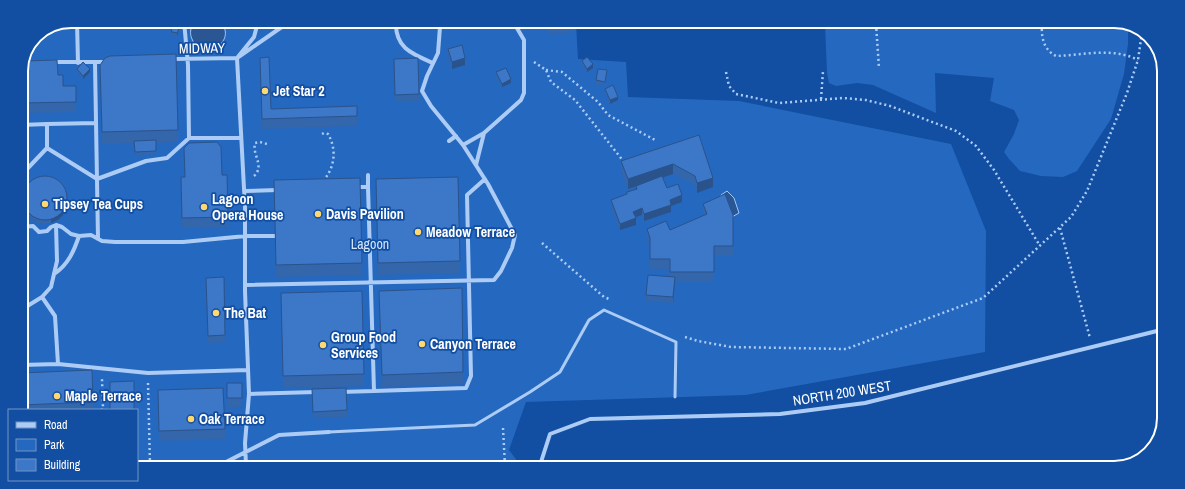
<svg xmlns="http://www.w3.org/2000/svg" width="1185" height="489" font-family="'Archivo Narrow',sans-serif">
<rect width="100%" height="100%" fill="#124ea1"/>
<!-- green -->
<path fill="#2568bf" d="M71,21L576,23L578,59L626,62L628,97L739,101L951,144L986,231L985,352L746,395L526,402L509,450L521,466L137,465V410H21V68L36,36Z
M825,24L1128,25V44L1124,74L1111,119L1077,171L1063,177L1041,176L1020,171L1009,159L1004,152L1014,134L1019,120L1014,110L990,101L994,78L935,73L936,113L873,85L857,83L836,86L829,83L827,73Z"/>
<!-- water -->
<path fill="#2a5694" stroke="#9ec6f8" d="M194,21L221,22C238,43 201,63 192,39C189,33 191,27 194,21Z
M727,191L734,198L739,213L730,218L721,195Z"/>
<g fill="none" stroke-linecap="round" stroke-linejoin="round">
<!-- path -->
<path stroke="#acccf5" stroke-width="2.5" stroke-dasharray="2 3" stroke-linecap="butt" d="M876,24L879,68
M1042,24C1041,38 1044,50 1056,56C1083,55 1113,47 1138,60
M534,62L546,70L551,82L575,100L624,162
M546,70L562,72L598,102L608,115L655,140
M726,72L729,86L736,94L779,103L843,98L866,100L890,106L956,131L976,146L994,170L1040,246
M821,99L823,71
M322,134L324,133L328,134C337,149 335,168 323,181
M254,176C265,166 252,155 255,143L260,142L267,144
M1060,228L1090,338
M542,243L604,297L609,299
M685,337L698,341L731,347L846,349L983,298L1071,217L1087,191L1127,93L1138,60L1142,32
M148,383L150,465
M101,410L103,409L102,379
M503,428L505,466"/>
<!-- lane -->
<path stroke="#acccf5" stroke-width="3" d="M329,432L475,425L530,392L560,372L589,320L604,310L676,342L675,397"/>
<!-- street -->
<path stroke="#acccf5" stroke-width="4" d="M77,21L78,63
M184,21L188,65L189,138
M396,22C395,48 412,54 433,63
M432,22L440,27L467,22
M77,25L104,24L107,21
M440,27L438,53L427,76L422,91L431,106L463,145L484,133L521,100L524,93V40L514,23
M172,59L237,58L289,22
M52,62H105
M95,63L98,239
M21,125L47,124
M449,141L456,136
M47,148L97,179L146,161L167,158L189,138H241
M476,165L484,133
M21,170L28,168L47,148V124L96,123
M368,175V187
M356,187H368L374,391L466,388L471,376L467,195L485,179
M244,191L278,190
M21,227L33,226L39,232L47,231L51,227L56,225L62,227L71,234L79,236L91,235L102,241L115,242H183L246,236H275
M54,274C68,265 74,251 79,236
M246,285L494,280L501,271L512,248L515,235L488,184L463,145
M42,297L55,316L58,364
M21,312L29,305L42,297L51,287L57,261L56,225
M21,365L58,364L148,373L248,370
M340,392L374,391
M249,394L316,392
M541,462L550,434L590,419L780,414L865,403L1161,330
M217,465L222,464L279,435L329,432
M246,465L245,443L249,394L245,291V207L237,58L254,37L258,22"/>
</g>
<!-- wall -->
<path fill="#3466ac" d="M548,23H570V33L548,34Z
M171,28H179L178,34L177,36L172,35Z
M448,49L465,65L452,69L448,55Z
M260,58L271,109L357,106V126L262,129Z
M394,59L419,94V101L395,102Z
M582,61L593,68L587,72L582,65Z
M100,65L178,130V142L156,143V154L135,155L134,143L102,144Z
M21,68L58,75L63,86H76V112L21,113Z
M77,69L90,72L83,79L77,72Z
M496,72L511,83L502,87L496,76Z
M607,74L605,85L596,84V80Z
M605,89L618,100L610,104L605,92Z
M699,135L713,187L697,193L695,185L673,174L663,177L667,188L682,202L671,206V212L644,221L642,215L636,217V225L620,230L611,207V200L627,194V192L636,189V186L628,189L621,171V161Z
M184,148L222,175L228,217V227L182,228L181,177H185Z
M376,191L460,261V273L378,275Z
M274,192L362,263V275L276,277Z
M23,195L67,202L66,209L63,215L58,220L51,223L44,224L37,223L30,218L26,213L23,205Z
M703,204L733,215V256H714V282H675L673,303L646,301V295L670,276V269H650V247L647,239V229L670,230L704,216L703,213Z
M224,277L225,342L208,343L206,278Z
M462,288L463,384L382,387L379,291Z
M281,293L364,374V386L283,388Z
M21,373L93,402V410H21Z
M227,383H242V407L227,408Z
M312,389L347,410V417L313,418Z
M158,390L225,429V439L159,441Z"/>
<!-- shaded-wall -->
<path fill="#2a538c" d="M178,31V34L177,36V33Z
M465,58V65L452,69V62Z
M593,64V68L587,72V69Z
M90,69V72L83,79V76Z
M511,79V83L502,87V84Z
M618,97V100L610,104V100Z
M24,152V155L21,159V156Z
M673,164V174L628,189V179Z
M713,178V187L697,193V183Z
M682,195V202L671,206V212L644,221V214L670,200Z
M67,198L66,209L63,215L58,220L51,223V220Z
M642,208V215L633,218V212Z
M636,218V225L620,230V224Z
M675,277V283L673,303V297Z"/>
<!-- building -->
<path fill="#3c77c8" stroke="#2a538c" d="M548,23H570V26L548,27Z
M176,25L179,28L178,31L177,33L172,32L171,28L173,26Z
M462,45L465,58L452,62L448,49Z
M176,54L178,130L102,132L100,65L105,58L110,56Z
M269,57L271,109L357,106V116L262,119L260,58Z
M587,57L593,64L587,69L582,61Z
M418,58L419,94L395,95L394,59Z
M57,60L58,75H63V86H76V102L21,103V68L24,61Z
M83,62L90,69L83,76L77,69Z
M506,68L511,79L502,84L496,72Z
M598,69L607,70L605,82L596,80Z
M613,85L618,97L610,100L605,89Z
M21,127L24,130V152L21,156Z
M699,135L713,178L697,183L695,176L673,164L628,179L621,161Z
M156,140V151L135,152L134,141Z
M217,142L221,147L222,175H227L228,217L182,218L181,177H185L184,148L189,143Z
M23 198a22 22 0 1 1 44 0a22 22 0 1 1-44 0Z
M662,176L667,188L678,184L682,195L670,200L671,205L644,214L642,208L633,212L636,218L620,224L611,200L627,194V192L637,189L636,186Z
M458,177L460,261L378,263L376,179Z
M360,178L362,263L276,265L274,180Z
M725,194L733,215V246H714V272H670V259H650V238L647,229L666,221L670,230L707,214L703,204Z
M648,275L675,277L673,297L646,295Z
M224,277L225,335L208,336L206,278Z
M462,288L463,372L382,375L379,291Z
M362,291L364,374L283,376L281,293Z
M92,370L93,402L21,405V373Z
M134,381V410H110V382Z
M227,383H242V398H227Z
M223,388L225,429L159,431L158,390Z
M346,388L347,410L313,412L312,389Z"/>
<!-- markers -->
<g fill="#ffd86f" stroke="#124ea1" stroke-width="1.5">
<circle cx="265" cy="91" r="4"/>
<circle cx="45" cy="204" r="4"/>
<circle cx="204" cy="207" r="4"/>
<circle cx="318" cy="214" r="4"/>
<circle cx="418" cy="232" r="4"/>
<circle cx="216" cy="313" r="4"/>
<circle cx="422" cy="344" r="4"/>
<circle cx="323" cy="345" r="4"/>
<circle cx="57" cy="396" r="4"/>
<circle cx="191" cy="419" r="4"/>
</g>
<g text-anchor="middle" stroke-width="3.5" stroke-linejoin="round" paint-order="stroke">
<!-- street labels -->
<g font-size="14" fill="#fff" stroke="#124ea1">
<text transform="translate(202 48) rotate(-1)" y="5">MIDWAY</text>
<text transform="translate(842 393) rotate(-9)" y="5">NORTH 200 WEST</text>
</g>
<!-- poi labels -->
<g font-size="14" font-weight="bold" fill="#fff" stroke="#124ea1" text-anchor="start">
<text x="273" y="96">Jet Star 2</text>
<text x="212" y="204">Lagoon<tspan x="212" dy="16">Opera House</tspan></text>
<text x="53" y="209">Tipsey Tea Cups</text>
<text x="326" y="219">Davis Pavilion</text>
<text x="426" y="237">Meadow Terrace</text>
<text x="224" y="318">The Bat</text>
<text x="331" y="342">Group Food<tspan x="331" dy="16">Services</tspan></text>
<text x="430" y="349">Canyon Terrace</text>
<text x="65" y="401">Maple Terrace</text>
<text x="199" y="424">Oak Terrace</text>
</g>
<!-- park labels -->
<g font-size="14" fill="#d5e7fe" stroke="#124ea1">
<text x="370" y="249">Lagoon</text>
</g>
</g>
<!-- crop -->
<path d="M0 0H1185V489H0ZM71 28H1114A43 43 0 0 1 1157 71V418A43 43 0 0 1 1114 461H71A43 43 0 0 1 28 418V71A43 43 0 0 1 71 28Z" fill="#124ea1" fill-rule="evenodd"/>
<path fill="none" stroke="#fff" stroke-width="2" d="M71 28H1114A43 43 0 0 1 1157 71V418A43 43 0 0 1 1114 461H71A43 43 0 0 1 28 418V71A43 43 0 0 1 71 28Z"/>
<!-- legend -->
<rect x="8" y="409" width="130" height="72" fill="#124ea1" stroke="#7195c7"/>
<rect x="16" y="422" width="20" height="6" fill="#acccf5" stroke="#7195c7"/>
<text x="44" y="429" font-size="12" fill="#ffffff">Road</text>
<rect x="16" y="439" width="20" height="12" fill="#2568bf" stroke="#7195c7"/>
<text x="44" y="449" font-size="12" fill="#ffffff">Park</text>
<rect x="16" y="459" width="20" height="12" fill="#3c77c8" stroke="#7195c7"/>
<text x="44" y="469" font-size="12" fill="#ffffff">Building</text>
</svg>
